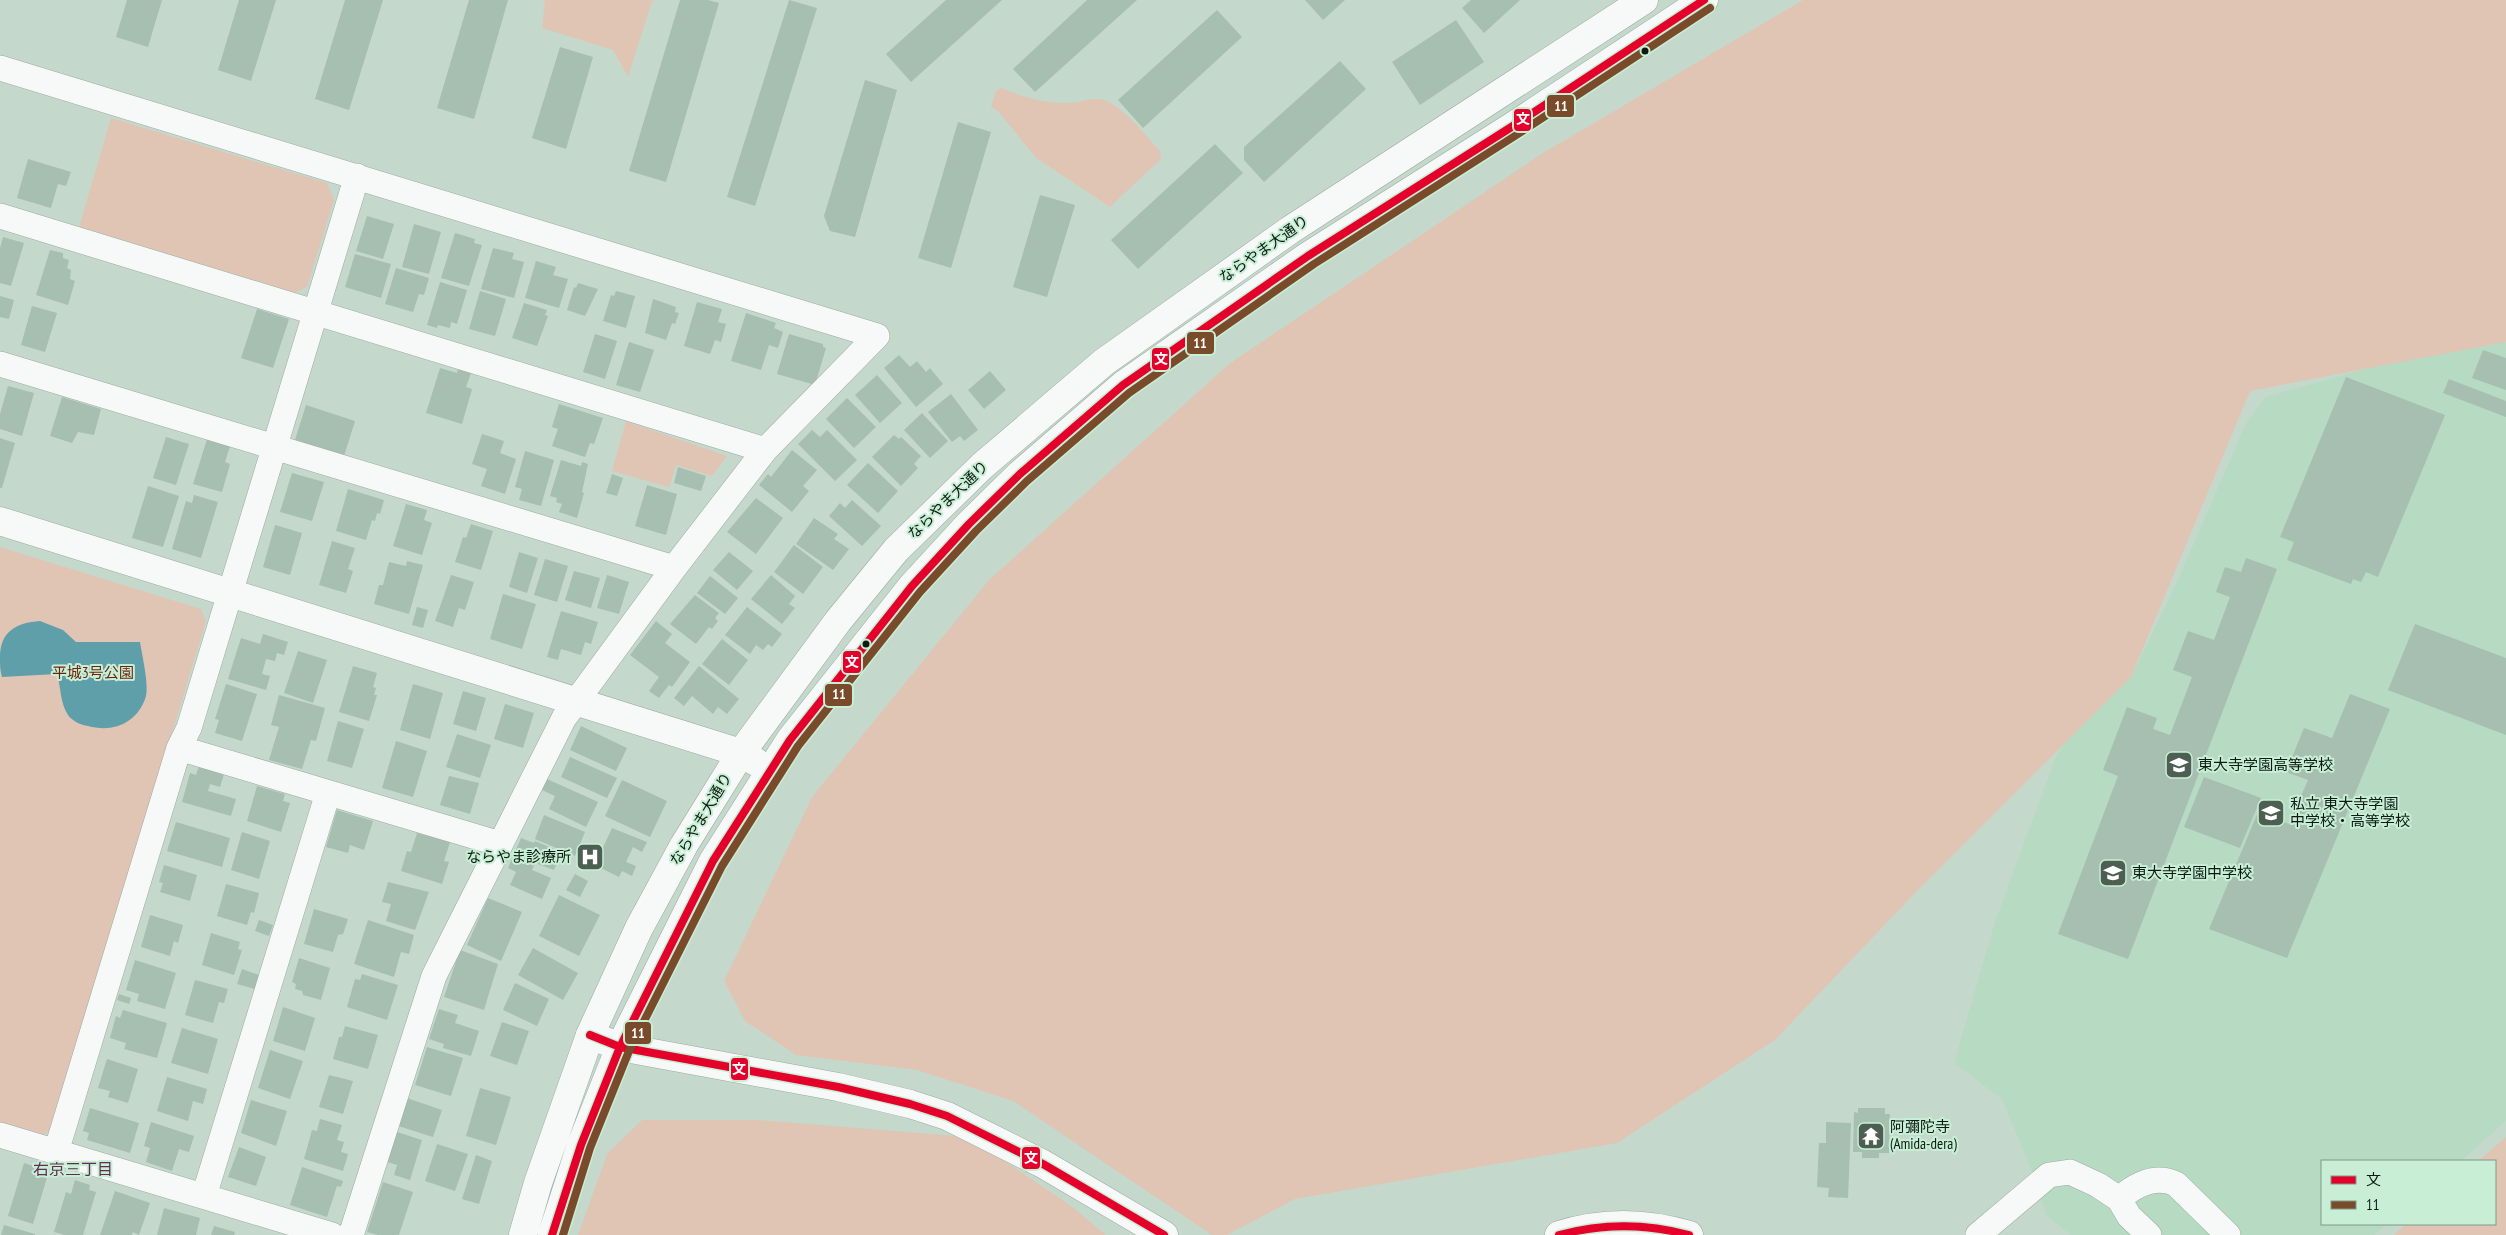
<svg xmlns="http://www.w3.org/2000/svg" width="2506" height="1235" font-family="'PT Sans Narrow','Noto Sans JP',sans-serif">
<rect width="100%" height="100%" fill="#c4d9cb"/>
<!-- built -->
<path fill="#b7dac3" d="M2502,341L2506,342V1121L2461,1161H2322V1224H2388L2374,1235H2071L2046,1215L2032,1171L2002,1099L1954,1063L1995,922L2055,759L2086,702L2131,677L2179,578L2245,425L2266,397L2376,366Z"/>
<!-- green -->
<path fill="#e0c5b5" d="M545,0H657L652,1L628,77L613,50L542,28Z
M1803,0H2506V342L2250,391L2131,677L1916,892L1775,1040L1617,1143L1295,1199L1227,1235H1212L1013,1101L917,1070L796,1055L745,1021L724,981L812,797L989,580L1229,364L1543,153Z
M1000,88C1022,96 1042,103 1067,103C1078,104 1094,96 1104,100C1126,109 1144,134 1160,151L1161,159L1110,207L1036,158L998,111L991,107L996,91Z
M111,118L327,183L334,200L307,287L295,293L79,227Z
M626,421L727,456L712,476L676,465L669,487L612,471Z
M0,547L201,609L206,621L52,1130L39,1137L0,1125Z
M642,1120H758L969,1137L1070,1205L1106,1235H578L607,1154Z
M2506,1137V1235H2394L2406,1224H2495V1161H2478Z"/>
<!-- water -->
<path fill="#5f9fa9" d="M40,621L63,630L76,642H140C142,655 149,684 146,696C138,723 113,733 88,726C81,725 72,721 68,715C60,703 61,687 57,674L2,677C0,671 0,664 0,658C0,631 16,623 40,621Z"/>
<!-- building -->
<path fill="#a6bfb0" d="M127,0H162L148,47L116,37Z
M239,0H276L251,81L218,70Z
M345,0H383L349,110L315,99Z
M469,0H508L474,119L437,108Z
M680,0H708L719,3L666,182L629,171Z
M789,0L817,8L755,206L727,197Z
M946,0H1002L911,82L886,54Z
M1087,0H1137L1035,92L1013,69Z
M1305,0H1345L1323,20Z
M1471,0H1520L1484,33L1462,8Z
M1217,10L1242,37L1143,128L1118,100Z
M1456,20L1484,62L1420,105L1392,62Z
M560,47L593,57L566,149L532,138Z
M1340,61L1366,89L1264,182L1244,160V147Z
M865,80L897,90L855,237L830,231L824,216Z
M958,122L991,132L951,268L918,258Z
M1215,144L1243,173L1138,269L1111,240Z
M28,159L71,172L66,186L58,184L51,208L17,198Z
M1040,195L1075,205L1047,297L1013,287Z
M367,216L394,224L383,259L356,251Z
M414,224L441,232L429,274L402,267Z
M455,233L475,239L474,243L482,245L469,286L441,278Z
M3,237L24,243L11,286L0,283V248Z
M493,248L514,253L512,259L524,262L514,298L481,289Z
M50,250L63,253V258L69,260L67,268L71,270L70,279L75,281L68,305L36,295Z
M355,254L391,264L381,298L345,287Z
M536,261L556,267L553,275L568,279L559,308L525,298Z
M396,268L429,278L424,295L419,294L413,312L385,304Z
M440,282L467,290L457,324L451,322L450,328L438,325L437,328L427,325Z
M578,283L598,289L585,316L567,310L574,287L576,288Z
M480,291L506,299L495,336L469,329Z
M616,291L635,296L626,328L603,321L611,295L614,296Z
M0,296L14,300L9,319L0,317Z
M653,299L676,307L675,312L679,313L675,324L672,323L666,340L645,333Z
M697,302L722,309L718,322L726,324L721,342L715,340L710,354L684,346Z
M524,303L547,310L545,315L548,316L537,346L512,338Z
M32,306L57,313L45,352L21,345Z
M257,309L289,319L273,368L241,358Z
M746,313L776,323L774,328L783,332L778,348L769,345L761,370L731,361Z
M595,334L617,341L605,379L583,372Z
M789,334L823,344V347L826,348L815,385L777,374Z
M629,342L654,350L640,392L616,385Z
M2483,350L2506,358V390L2472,378Z
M899,355L910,367L917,361L926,372L930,368L943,384L916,407L884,368Z
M440,368L457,373L458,369L471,373L466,387L472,389L462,424L426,413Z
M990,371L1006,390L984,409L968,390Z
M877,375L902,403L880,423L855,395Z
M2346,377L2445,415L2378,577L2366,572L2361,582L2353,579L2351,584L2287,560L2294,542L2280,537Z
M2449,379L2506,401V417L2443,393Z
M8,386L34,393L22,436L0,429V414Z
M951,394L978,430L964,441L960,436L952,442L928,412Z
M62,397L101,409L94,435L78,432L72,443L50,436Z
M847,398L876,427L854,448L826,419Z
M559,404L603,418L594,444L590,443L585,457L552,446L558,429L552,427Z
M306,405L355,421L344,456L295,440Z
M922,413L948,441L930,458L904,430Z
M812,430L820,437L827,430L857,460L835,481L798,444Z
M482,434L504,441L500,453L516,459L505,494L481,486L487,469L472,464Z
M894,435L899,439L901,437L921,456L914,464L918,468L901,486L872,457Z
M208,436L231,443L225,462L230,464L222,492L193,484Z
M166,437L189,444L176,485L153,478Z
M0,438L15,443L2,488H0Z
M792,450L817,470L803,486L809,491L792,512L759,485L768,474L771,477Z
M525,451L554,460L541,506L519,500L522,489L515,487Z
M561,460L581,466L582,462L588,464L582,492L584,493L577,518L559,512L562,504L556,502L557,498L550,496Z
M868,463L898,491L878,513L847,485Z
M678,467L706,476L701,491L674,483Z
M292,473L324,482L312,521L280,512Z
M612,474L623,478L617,496L606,493Z
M647,485L677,494L666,535L635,526Z
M148,486L179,496L163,547L132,538Z
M348,489L384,500L380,514L377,513L375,521L372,520L366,540L336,531Z
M194,495L218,502L201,558L172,549L186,501L192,503Z
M756,498L783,518L756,554L727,532Z
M852,500L881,526L862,546L829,516L840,503L845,508Z
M406,504L427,510L424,520L432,523L422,555L393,546Z
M814,518L838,534L834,539L849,549L833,570L796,544Z
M471,524L493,531L481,570L455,562L463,537L466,538Z
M275,525L302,533L290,575L263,567Z
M332,541L355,548L348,569L353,571L346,593L319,585Z
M794,545L823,567L803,594L774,572Z
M519,552L538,558L527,593L509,587Z
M729,552L753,571L737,590L713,570Z
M2246,558L2277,569L2128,959L2058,934L2118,776L2103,770L2127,707L2157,718L2153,729L2170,735L2192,677L2173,670L2188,631L2214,640L2230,597L2216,592L2225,567L2241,572Z
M545,559L568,566L557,602L534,595Z
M407,561L423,565L409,614L374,604L379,585H383L389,562L406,566Z
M574,571L600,578L591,608L565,600Z
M451,575L474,582L465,610L459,608L453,627L435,621Z
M607,575L629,582L619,614L597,608Z
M771,575L795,596L789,604L795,608L782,624L751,599Z
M710,576L738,598L725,614L697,593Z
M503,594L536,604L522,649L490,639Z
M695,595L719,613L715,618L718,621L712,629L709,627L696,644L670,624Z
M417,607L428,610L423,628L412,625Z
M747,607L782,634L772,647L768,644L763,650L756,645L750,654L725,635Z
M561,611L598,622L591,644L585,642L581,655L561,649L558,660L547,657Z
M656,621L672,634L665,643L690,662L672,687L669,685L659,698L649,691L659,677L630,655Z
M2415,624L2506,658V735L2388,690Z
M263,634L288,642L284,655L277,653L275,661L266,659L262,674L270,676L266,690L228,679L241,638L260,644Z
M722,639L748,660L729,685L702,664Z
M298,651L327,660L313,703L284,693Z
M353,666L377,673L373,687L376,688L374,695H377L369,721L339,712Z
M699,666L739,699L727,714L718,707L713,714L692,696L684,706L674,698Z
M226,684L257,694L242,741L215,733L219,720L215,719Z
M413,684L443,693L430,739L400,730Z
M463,691L486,698L476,731L453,724Z
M2350,694L2390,709L2287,958L2209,929L2258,812L2289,824L2308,780L2286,772L2304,728L2332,738Z
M279,695L325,708L316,741L311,740L302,769L269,760L279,727L271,725Z
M505,704L534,713L523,748L494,739Z
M338,721L364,729L352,768L327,761Z
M581,726L627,748L616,771L570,750Z
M457,734L491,745L480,778L446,767Z
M396,741L427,751L413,797L382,788Z
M570,757L617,778L607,798L561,777Z
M199,766L224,774L220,787L210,784L208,791L236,799L231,816L182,802L190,773L196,775Z
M449,776L479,783L470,814L440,805Z
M2204,777L2261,798L2240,848L2184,827Z
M547,779L598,802L586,827L549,809L555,796L542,790Z
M622,780L667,801L650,837L605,816Z
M257,786L285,794L283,801L290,803L281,832L247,821Z
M337,810L373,821L364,850L350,845L348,853L326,847Z
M544,815L585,832L575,856L535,839Z
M176,822L230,838L222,867L167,851Z
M612,828L647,842L642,852L633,847L626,862L636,866L632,876L622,871L619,877L595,865Z
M242,832L270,841L259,879L231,870Z
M417,833L450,842L444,861L449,862L442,884L401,871L407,851L411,852Z
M521,838L534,843L535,841L561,852L554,870L535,863L532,870L551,878L542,899L510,885L516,872L508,868Z
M164,865L197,875L190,901L160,892L163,883L159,882Z
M575,874L588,881L580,897L566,890Z
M388,882L429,892L415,930L386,921L391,904L382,902Z
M226,884L259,893L254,913L251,912L247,925L217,916Z
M559,895L600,915L579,956L539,936Z
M488,898L522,912L501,961L467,945Z
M314,909L348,919L343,934L338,935L333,952L304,944Z
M150,915L183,925L178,943L174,941L170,956L141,947Z
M259,920L273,925L269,936L255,931Z
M368,920L414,935L409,954L401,952L394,977L354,964Z
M211,933L240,942L238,949L242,950L234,975L202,965Z
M533,948L578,973L563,1000L518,975Z
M460,950L498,964L484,1010L444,997Z
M299,958L330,968L321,1000L303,995L302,991L295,989L296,984L292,982Z
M135,960L176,973L165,1009L137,1001L139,994L126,990Z
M242,969L259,975L255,989L237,984Z
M362,974L398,985L387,1020L347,1007L355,979L360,980Z
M195,980L228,989L224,1003L219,1002L213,1023L185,1015Z
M515,983L549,999L537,1026L503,1010Z
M119,994L131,998L129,1004L117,1000Z
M283,1007L315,1018L305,1051L273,1041Z
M439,1009L458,1015L455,1023L479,1031L471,1056L443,1048L444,1044L429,1039Z
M123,1010L167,1023L157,1058L124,1049L126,1043L110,1038L116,1016L120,1018Z
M502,1022L529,1031L517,1065L490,1056Z
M345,1026L378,1035L368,1069L333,1059L339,1037H342Z
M182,1028L218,1039L208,1074L171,1063Z
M427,1047L463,1058L451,1096L415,1085Z
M270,1050L303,1061L290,1099L258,1088Z
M107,1059L138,1069L128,1103L108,1097L110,1091L98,1088Z
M329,1075L353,1081L343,1114L319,1107Z
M167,1077L207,1089L203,1104L193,1101L188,1121L157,1111Z
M480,1088L511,1097L496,1145L466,1136Z
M404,1097L442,1110L433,1137L395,1125Z
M251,1100L287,1111L276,1146L241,1133Z
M90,1108L139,1123L130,1153L87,1140L89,1133L83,1131Z
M1858,1108H1885V1114H1890L1889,1153H1879V1158H1862V1152H1853L1854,1112L1858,1113Z
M320,1119L342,1125L337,1140L344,1142L341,1152L348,1154L343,1171L304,1159L312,1130L317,1131Z
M151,1122L194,1136L189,1152L179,1149L172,1171L146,1162L150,1148L144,1146Z
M1826,1122L1851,1123L1848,1198L1828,1197L1829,1188L1817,1187L1819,1143H1826Z
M394,1131L422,1140L410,1180L394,1175L397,1165L384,1161Z
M437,1144L468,1154L455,1191L425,1181Z
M239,1147L266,1157L256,1186L228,1177Z
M476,1155L492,1161L479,1204L462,1199Z
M24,1163L49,1171L33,1224L8,1216Z
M302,1167L343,1181L341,1187L337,1186L327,1217L290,1205Z
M75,1180L90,1185L89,1190L96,1192L83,1235H65L54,1232L66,1192L71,1194Z
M383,1182L413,1192L399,1235H378L367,1232Z
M115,1191L150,1203L139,1235L133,1232L132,1235H100Z
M164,1208L200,1218L196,1235H157Z
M4,1225L35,1234V1235H1Z
M214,1226L235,1232L234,1235H211Z"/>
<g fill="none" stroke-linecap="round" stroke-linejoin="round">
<!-- minor casing -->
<g stroke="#9aaaa0" stroke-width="26">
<path id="minor" d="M0,68L877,336L765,450L674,568L564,718L434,976L351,1235
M0,216L765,450
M0,364L674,568
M179,748L500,844
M0,1135L332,1235
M56,1152L179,748L189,728L357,176
M204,1196L328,793
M2119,1199C2134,1186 2155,1174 2176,1184L2228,1235
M1978,1235L2049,1175L2070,1172L2098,1185L2119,1199L2129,1216L2149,1235"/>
</g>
<!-- tertiary casing -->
<g stroke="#9aaaa0" stroke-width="29">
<path id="tertiary" d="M0,521L741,753L756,762
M620,1047L713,861L790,740L912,586L969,524L1020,474L1123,385L1308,256L1513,126L1704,0
M1164,1235L1043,1164L947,1116L910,1104L838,1087L620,1047L590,1035L639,928L684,845L741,753L838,621L896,550L982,466L1104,362L1290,230L1644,0
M1559,1235C1603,1221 1646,1222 1689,1235"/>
</g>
<!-- secondary casing -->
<g stroke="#9aaaa0" stroke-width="29">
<path id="secondary" d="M523,1235L538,1183L590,1035
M552,1235L581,1145L620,1047"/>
</g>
<!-- minor -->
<use href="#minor" stroke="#f6f9f7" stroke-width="25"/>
<!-- tertiary -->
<use href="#tertiary" stroke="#f6f9f7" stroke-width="28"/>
<!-- secondary -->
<use href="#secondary" stroke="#f6f9f7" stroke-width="28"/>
<!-- bus-1 casing -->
<g stroke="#c8efd5" stroke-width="11">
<path id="bus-1" d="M590,1035L620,1047L838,1087L910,1104L947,1116L1043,1164L1164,1235
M552,1235L581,1145L620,1047L713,861L790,740L912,586L969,524L1020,474L1123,385L1308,256L1513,126L1704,0
M1559,1235C1603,1223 1645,1223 1689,1235"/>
</g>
<!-- bus-2 casing -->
<g stroke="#c8efd5" stroke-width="11">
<path id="bus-2" d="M563,1235L590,1148L629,1051L722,866L798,746L920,592L976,531L1027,481L1129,393L1314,264L1518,134L1710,8"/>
</g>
<!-- bus-1 -->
<use href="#bus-1" stroke="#e4002b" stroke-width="8"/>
<!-- bus-2 -->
<use href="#bus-2" stroke="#7a4b2a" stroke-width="8"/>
</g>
<!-- icons -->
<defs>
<g id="school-square" transform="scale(1.4375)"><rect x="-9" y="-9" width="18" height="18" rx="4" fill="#4d5e53" stroke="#c8efd5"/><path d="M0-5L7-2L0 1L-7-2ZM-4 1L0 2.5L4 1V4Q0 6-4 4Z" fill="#fff"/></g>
<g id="hospital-square" transform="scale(1.4375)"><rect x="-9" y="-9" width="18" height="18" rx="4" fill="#4d5e53" stroke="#c8efd5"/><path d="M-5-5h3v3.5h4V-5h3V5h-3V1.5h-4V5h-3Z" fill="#fff"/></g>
<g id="temple-square" transform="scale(1.4375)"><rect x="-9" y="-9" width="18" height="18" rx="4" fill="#4d5e53" stroke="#c8efd5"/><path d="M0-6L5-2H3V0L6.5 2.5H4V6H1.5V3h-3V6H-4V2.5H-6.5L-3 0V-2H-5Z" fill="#fff"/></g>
</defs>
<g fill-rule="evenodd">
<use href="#school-square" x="2179" y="765"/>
<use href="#school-square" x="2271" y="813"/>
<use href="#hospital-square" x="590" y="857"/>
<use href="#school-square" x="2113" y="873"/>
<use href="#temple-square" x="1871" y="1136"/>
</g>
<!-- markers -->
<g fill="#0d1b12" stroke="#c8efd5" stroke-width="2">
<circle cx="1645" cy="51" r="4.5"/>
<circle cx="866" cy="644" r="4.5"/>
</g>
<g text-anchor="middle" stroke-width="4" stroke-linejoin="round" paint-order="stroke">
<!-- street labels -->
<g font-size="15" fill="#0d1b12" stroke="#c8efd5">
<text transform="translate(1264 249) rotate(-35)" y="5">ならやま大通り</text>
<text transform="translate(948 500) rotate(-44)" y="5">ならやま大通り</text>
<text transform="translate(701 819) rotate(-59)" y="5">ならやま大通り</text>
</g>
<!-- park labels -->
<g font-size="15" fill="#6b230f" stroke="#c8efd5">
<text x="93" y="678">平城3号公園</text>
</g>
<!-- poi labels -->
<g font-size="15" fill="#0d1b12" stroke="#c8efd5" text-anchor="start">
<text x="2198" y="770">東大寺学園高等学校</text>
<text x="2290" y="809">私立 東大寺学園<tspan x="2290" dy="17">中学校・高等学校</tspan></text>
<text x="571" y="862" text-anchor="end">ならやま診療所</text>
<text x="2132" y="878">東大寺学園中学校</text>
<text x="1890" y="1132">阿彌陀寺<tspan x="1890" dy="17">(Amida-dera)</tspan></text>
</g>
<!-- neighbourhood labels -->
<g font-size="16" fill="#632b57" stroke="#c8efd5">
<text x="73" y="1175">右京三丁目</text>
</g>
</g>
<g stroke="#c8efd5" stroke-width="2">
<rect x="1546" y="94" width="29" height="24" rx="5" fill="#7a4b2a"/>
<rect x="1513" y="108" width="19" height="24" rx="5" fill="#e4002b"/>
<rect x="1186" y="331" width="29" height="24" rx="5" fill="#7a4b2a"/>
<rect x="1151" y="347" width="19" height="24" rx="5" fill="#e4002b"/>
<rect x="842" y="650" width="20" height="24" rx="5" fill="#e4002b"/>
<rect x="824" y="683" width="29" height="24" rx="5" fill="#7a4b2a"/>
<rect x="624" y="1021" width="28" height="24" rx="5" fill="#7a4b2a"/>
<rect x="730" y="1057" width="19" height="24" rx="5" fill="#e4002b"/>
<rect x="1021" y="1146" width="20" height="24" rx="5" fill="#e4002b"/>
</g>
<g font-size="14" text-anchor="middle" font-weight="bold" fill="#fff">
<text x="1561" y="111">11</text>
<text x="1523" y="124">文</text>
<text x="1200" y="348">11</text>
<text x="1161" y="364">文</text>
<text x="852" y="667">文</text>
<text x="839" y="699">11</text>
<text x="638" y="1038">11</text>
<text x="739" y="1074">文</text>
<text x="1031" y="1163">文</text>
</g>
<!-- legend -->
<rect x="2321" y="1160" width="175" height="65" fill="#c8efd5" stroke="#7d9a87"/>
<rect x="2331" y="1176" width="25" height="8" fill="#e4002b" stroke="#7d9a87"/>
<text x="2366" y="1185" font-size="15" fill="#0d1b12">文</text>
<rect x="2331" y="1201" width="25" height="8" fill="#7a4b2a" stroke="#7d9a87"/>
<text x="2366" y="1210" font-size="15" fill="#0d1b12">11</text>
</svg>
